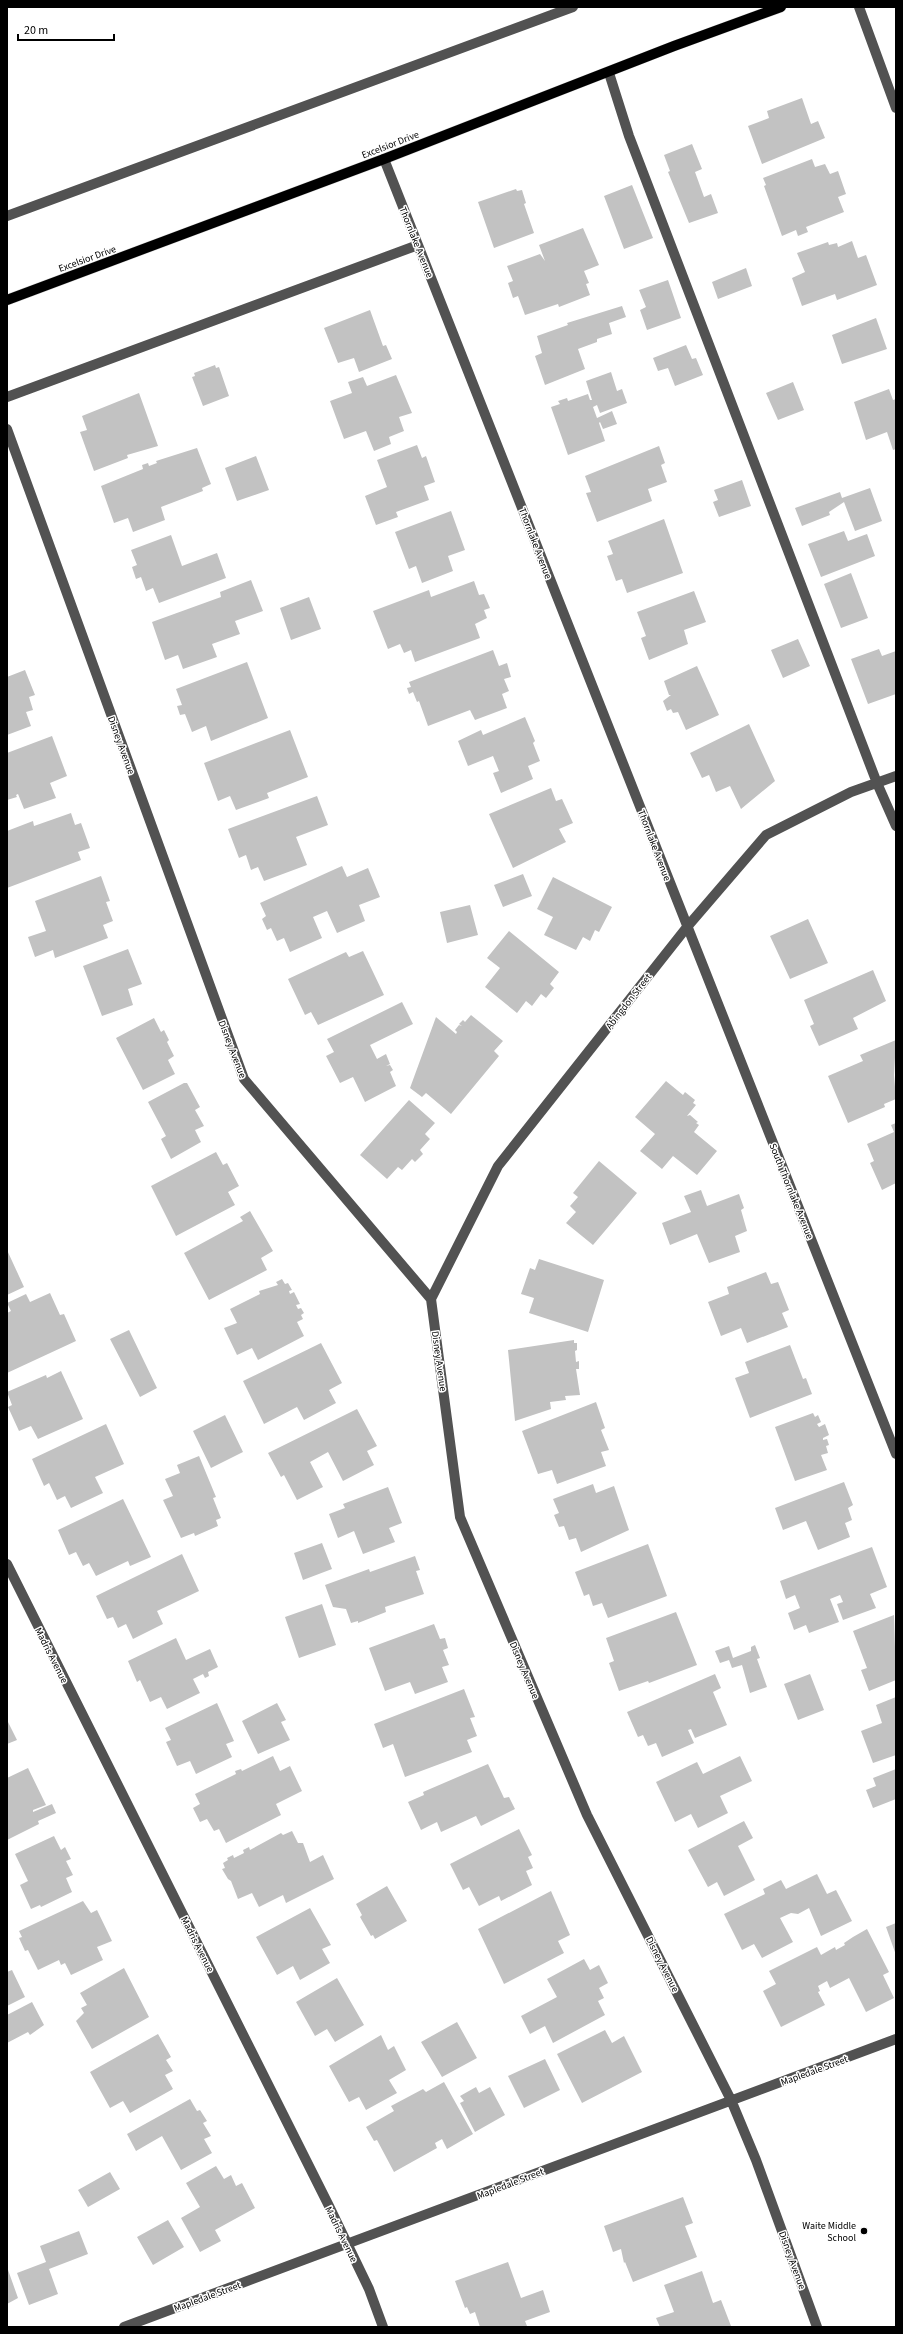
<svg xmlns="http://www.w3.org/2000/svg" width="903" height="2334" font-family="'Source Sans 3',sans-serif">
<rect width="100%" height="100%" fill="#fff"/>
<!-- building -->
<path fill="#c2c2c2" d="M802,98L811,124L818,121L825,138L762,164L748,126L769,118L767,111Z
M692,144L702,169L695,172L704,197L711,194L718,213L689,223L668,172L670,171L664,155Z
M812,159L815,167L825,164L830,174L838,171L846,194L838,197L844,212L806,227L808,232L798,236L796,230L782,236L764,186L766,185L763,178Z
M632,185L653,238L624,249L604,196Z
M516,189L517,191L522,190L526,203L524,204L534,233L494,248L478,202Z
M583,228L599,265L584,271L589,283L586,284L590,295L559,307L558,304L525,315L518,296L513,298L508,283L513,281L507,266L540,254L545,261L539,245Z
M852,241L858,258L866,255L877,285L837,300L835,294L802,306L792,278L805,272L797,253L828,242L829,245L837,243L838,247Z
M746,268L752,286L718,299L712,282Z
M668,280L681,318L647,330L640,310L646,307L639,290Z
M622,306L626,317L609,323L612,334L597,339V342L578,349L585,369L545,385L535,356L542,353L537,336L568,325L567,323Z
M370,310L383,346L386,345L392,359L359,372L354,358L338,363L324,328Z
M876,318L887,349L842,364L832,335Z
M686,345L692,359L696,358L703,375L675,386L668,368L658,371L653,358Z
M215,365L216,368L219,367L229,396L203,406L192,377L195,376L194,373Z
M611,372L617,391L622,389L627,403L600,413L597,405L593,407L597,418L612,411L617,424L603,429L600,422L599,423L605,441L568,455L551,407L560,404L558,401L567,398L568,401L588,394L590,400H592L586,381Z
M396,375L412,413L399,417L404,431L389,437L391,444L374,451L366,431L344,439L330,401L352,393L348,382L363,377L367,386Z
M793,382L804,410L778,420L766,393Z
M889,389L893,400L896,399V449L893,450L887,432L866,440L854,402Z
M139,393L158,446L127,455L128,458L94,471L80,432L87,430L82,416Z
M417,445L422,458L426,456L435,482L424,486L429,500L396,512L398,517L376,525L365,496L387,487L377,460Z
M659,446L665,463L661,465L667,482L648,489L652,501L597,522L586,493L591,492L585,476Z
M197,448L211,484L202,488L203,491L161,507L165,520L133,532L128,518L114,523L101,486L143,469L142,465L148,463L149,466L157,463L156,461Z
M256,456L269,490L237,501L225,468Z
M742,480L751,506L719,517L713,502L718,500L714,490Z
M870,488L882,521L855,531L844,502L829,512L830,515L802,526L795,508L840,492L842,498Z
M451,511L465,550L448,556L453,571L422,583L416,566L409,569L395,532Z
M664,519L683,573L627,593L622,579L616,581L607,556L613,554L608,541Z
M844,531L848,541L867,534L875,556L821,577L808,544Z
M171,535L182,566L217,553L226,578L159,603L153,588L146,591L141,577L136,579L132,567L137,565L131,550Z
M851,573L868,618L841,628L824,584Z
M251,580L263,611L235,621L240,634L212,644L217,657L183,669L178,655L165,660L152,622L221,597L220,592Z
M474,581L479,595L484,594L490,608L484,610L487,618L475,624L480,638L415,662L411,650L404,653L400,644L388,649L373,611L429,590L431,597Z
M694,591L706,622L684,630L688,644L649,660L641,638L646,636L637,612Z
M309,597L321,629L291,640L280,608Z
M798,639L810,666L783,678L771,650Z
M879,649L882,656L896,651V694L868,704L851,659Z
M493,650L499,666L507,663L511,677L504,679L509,691L502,694L507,708L475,720L470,710L428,726L419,701L417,702L413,692L409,694L407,688L411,687L409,682Z
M247,662L268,718L211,741L206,726L192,732L185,714L180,715L177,706L182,705L176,689Z
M697,666L719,715L686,730L678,712L673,713L671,709L667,711L663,701L671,695H669L664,681Z
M25,670L35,695L29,697L33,710L26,712L31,726L7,735V677Z
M525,717L535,741L533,743L540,761L528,766L533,779L501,793L493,773L499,771L493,756L468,766L458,741L481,730L483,735Z
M749,724L775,781L741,809L730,786L716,792L709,775L702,778L690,753Z
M290,730L308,777L267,793L269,798L236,810L230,796L218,801L204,763Z
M52,736L67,776L50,783L56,798L24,809L18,794L16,795L17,797L7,800V753Z
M551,788L556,801L562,799L573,823L559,829L566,842L513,868L489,814Z
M317,796L328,825L296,837L307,865L264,881L258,867L251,870L246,855L239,858L228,829Z
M71,813L75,825L81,823L90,848L78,852L81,860L7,888V831L33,821L34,826Z
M342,866L347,877L368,868L380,897L359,905L365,921L337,933L327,911L313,917L322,938L290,952L284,938L277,941L271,928L267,930L262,919L266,916L260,903Z
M523,874L532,896L503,907L494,885Z
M101,876L110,901L106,902L113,921L103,925L108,938L55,958L53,950L35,957L28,937L46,931L35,901Z
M553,877L612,907L599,932L595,930L590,941L583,937L576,950L544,935L553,917L537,909Z
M470,905L478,935L447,943L440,912Z
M808,919L828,963L790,979L770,936Z
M509,931L559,972L550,984L554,988L546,998L541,994L532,1006L526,1001L517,1013L485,987L500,968L487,958Z
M128,949L142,984L128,989L133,1005L102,1016L83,966Z
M363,951L384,995L318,1025L311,1012L305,1015L288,979L346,952L349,957Z
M873,970L886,1001L853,1018L858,1029L819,1046L810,1026L814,1024L804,1000Z
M402,1002L413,1024L370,1045L377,1059L386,1054L390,1064L386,1066L390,1065L393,1070L390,1072L396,1086L365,1102L353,1077L340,1083L326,1056L334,1052L327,1039Z
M471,1015L503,1041L494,1051L499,1056L451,1114L426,1093L422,1097L410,1088L436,1017L456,1034L457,1032L455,1030L459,1025L462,1026L459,1024L463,1020L465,1022Z
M154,1018L161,1032L164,1030L169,1040L167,1042L174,1056L168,1060L175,1074L143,1090L116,1038Z
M896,1040L894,1075L896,1099L884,1104L885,1107L848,1123L828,1076L863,1061L860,1055Z
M666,1081L683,1095L685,1092L695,1100L693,1103L696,1105L687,1116L690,1115L698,1122L696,1123L699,1125L694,1132L717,1151L697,1175L673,1156L662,1169L640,1151L655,1134L635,1117Z
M184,1083H187L200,1107L195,1110L204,1126L195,1130L201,1142L171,1159L161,1139L166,1136L148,1102Z
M409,1100L435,1123L425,1134L430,1139L420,1150L423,1154L415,1162L412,1159L402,1170L398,1167L387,1179L360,1155Z
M896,1123V1183L882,1190L870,1163L874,1161L867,1144L894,1132L891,1125Z
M216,1152L223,1165L227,1163L239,1186L228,1192L235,1205L176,1236L151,1186Z
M599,1161L637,1193L593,1245L566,1223L576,1212L570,1206L578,1197L573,1193Z
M701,1190L707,1206L739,1194L744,1208L741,1210L747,1231L735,1236L740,1252L709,1263L697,1234L670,1245L662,1223L691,1212L684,1196Z
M250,1211L273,1251L261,1258L267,1270L209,1300L184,1253L243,1221L240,1217Z
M7,1250L24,1287L7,1295Z
M539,1259L604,1280L588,1332L529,1313L534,1298L521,1294L530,1268L535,1270Z
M766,1272L771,1284L778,1282L789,1310L782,1313L788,1327L747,1343L741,1328L721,1336L708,1302L729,1294L727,1287Z
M282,1279L285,1284L288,1283L292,1290L289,1291L290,1294L294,1292L300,1304L296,1305L298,1309L301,1308L304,1313L301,1315L303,1319L297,1322L304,1336L258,1360L252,1348L237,1355L224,1328L237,1323L230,1309L260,1294L259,1291L278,1285L276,1282Z
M50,1293L60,1315L64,1314L76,1341L7,1373V1313L11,1311L7,1303L26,1294L30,1302Z
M129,1330L157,1388L140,1397L110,1339Z
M574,1340V1343H577V1350L575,1351L576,1362L579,1361V1369H576L580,1395L565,1396L566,1400L550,1402L551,1409L515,1421L508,1350Z
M321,1343L342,1383L329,1390L336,1403L304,1420L297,1407L264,1424L243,1381Z
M790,1345L803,1379L806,1378L812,1394L750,1418L735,1378L749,1373L745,1362Z
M61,1371L83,1419L38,1439L31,1426L19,1431L8,1407L12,1405L7,1392L46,1375L47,1378Z
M596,1402L605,1428L601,1430L609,1450L601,1452L606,1466L557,1484L552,1470L538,1474L522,1431Z
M357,1409L377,1446L367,1451L374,1465L343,1481L328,1452L310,1462L323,1487L297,1500L284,1475L281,1477L268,1453Z
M813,1413L815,1417L818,1415L821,1422L817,1424L819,1427L825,1424L829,1435L823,1438V1440L827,1439L829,1445L826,1446L828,1453L821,1455L827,1470L795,1481L775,1427Z
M225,1415L243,1452L211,1468L193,1431Z
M106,1424L124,1464L95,1477L103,1493L71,1508L65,1496L57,1500L49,1483L44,1486L32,1459Z
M199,1456L216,1497L213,1498L221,1518L216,1520L218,1526L195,1536L194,1533L181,1538L163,1500L173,1496L165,1479L180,1473L177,1465Z
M844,1482L853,1505L848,1508L852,1520L845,1523L850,1537L818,1550L806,1521L783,1530L775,1508Z
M593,1484L596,1493L614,1486L629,1530L581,1552L576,1538L569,1540L564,1526L559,1527L554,1515L559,1513L553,1499Z
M388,1487L402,1523L389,1528L395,1542L363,1554L354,1531L338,1538L329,1514L345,1508L343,1504Z
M123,1499L151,1557L130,1566L128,1561L96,1576L89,1563L83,1566L76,1552L69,1555L58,1530Z
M322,1543L332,1569L303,1580L294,1553Z
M648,1544L667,1596L608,1618L602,1603L593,1606L589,1594L584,1596L575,1572Z
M872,1547L887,1587L870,1594L876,1608L843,1620L837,1604L843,1602L840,1595L830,1599L839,1622L809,1633L806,1625L794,1630L788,1613L800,1608L795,1595L786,1599L780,1581Z
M182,1554L199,1591L157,1611L163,1624L133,1639L126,1624L118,1628L113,1617L107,1619L96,1596Z
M415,1556L420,1570L416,1571L424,1594L385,1607L386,1612L358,1623V1621L351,1623L346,1609L333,1607L325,1585L369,1569L370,1572Z
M322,1604L336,1645L299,1658L285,1617Z
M676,1612L697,1665L649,1683L648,1681L619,1691L609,1663L614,1661L606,1638Z
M894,1615L896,1680L869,1691L861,1670L867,1668L853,1631Z
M434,1624L440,1639L445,1638L448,1648L443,1650L449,1665L442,1667L448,1682L415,1694L410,1682L385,1691L369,1648Z
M176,1638L186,1660L210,1649L218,1667L208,1672L209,1676L205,1678L203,1674L193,1679L200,1693L167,1709L161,1697L150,1702L140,1680L137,1682L128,1661Z
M755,1645L760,1658L757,1659L767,1687L750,1693L742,1665L732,1668L729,1660L720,1663L715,1651L729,1646L733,1658L751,1651V1647Z
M715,1674L721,1688L713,1692L727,1725L695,1738L691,1729L688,1730L694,1743L662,1757L656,1743L648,1746L643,1735L638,1737L627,1712Z
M810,1674L824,1710L798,1720L784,1684Z
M464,1689L475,1717L470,1718L477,1736L467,1740L472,1752L405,1777L393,1744L383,1748L374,1724Z
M896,1697V1755L873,1763L861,1731L882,1723L876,1705Z
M217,1703L234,1741L226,1744L232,1757L196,1774L190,1761L177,1766L166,1742L171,1740L165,1728Z
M277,1703L286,1720L281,1722L290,1740L258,1754L242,1721Z
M7,1720L17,1740L7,1744Z
M273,1756L280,1771L290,1766L302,1791L276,1804L281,1815L226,1843L219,1829L214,1831L207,1819L200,1822L193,1808L200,1804L195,1794L232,1776L236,1774L235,1771L241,1769L242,1771Z
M740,1756L752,1781L720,1796L728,1813L698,1828L691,1814L675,1822L656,1782L697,1762L703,1774Z
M488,1764L504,1798L509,1797L515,1809L481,1826L476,1816L441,1832L437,1822L421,1830L408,1802L424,1795L423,1792Z
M28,1768L46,1805L33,1810V1812L52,1804L56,1813L38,1821L39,1824L7,1840V1778Z
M896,1769V1799L873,1808L866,1790L876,1786L873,1778Z
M744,1821L753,1838L738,1846L755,1880L724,1896L717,1882L708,1887L688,1850Z
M519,1829L532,1855L528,1857L533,1868L526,1871L532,1885L501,1901L499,1896L479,1906L469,1887L463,1890L450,1864Z
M292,1831L298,1843H303L310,1862L323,1855L334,1879L286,1903L283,1895L259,1907L252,1893L238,1899L231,1881L228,1879L222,1869L225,1868L223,1863L228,1860L227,1858L233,1855L234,1858L244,1853L243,1850L249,1847L250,1850L281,1833L283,1835Z
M54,1836L61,1850L65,1847L71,1859L66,1861L73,1875L66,1878L72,1892L41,1907L40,1905L31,1909L20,1885L28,1881L15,1854Z
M817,1874L827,1894L836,1890L852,1921L821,1936L809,1908L798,1914L791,1913L780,1918L793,1942L762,1958L754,1944L742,1950L724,1914L765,1894L763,1889L781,1880L786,1889Z
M387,1886L407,1921L375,1939L373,1935L371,1936L360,1917L362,1915L356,1904Z
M551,1891L570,1935L558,1941L564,1953L504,1984L478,1929Z
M83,1901L91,1913L97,1910L112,1941L97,1947L103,1960L71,1975L65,1963L61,1965L59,1960L38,1970L28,1950L25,1951L19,1938L22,1937L19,1931Z
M310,1908L331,1945L322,1949L330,1963L300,1980L293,1966L277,1975L256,1937Z
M896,1923V1955L886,1927Z
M867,1929L889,1972L883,1975L894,1998L866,2012L849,1978L830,1988L827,1981L818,1986L820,1991L818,1992L825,2005L781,2027L763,1991L776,1984L769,1971L817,1947L821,1955L835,1947L836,1950L845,1945L844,1943L853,1937Z
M584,1959L590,1970L599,1965L608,1983L599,1988L604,1998L598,2001L605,2015L553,2043L545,2026L530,2034L521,2016L557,1997L547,1979Z
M124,1968L149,2017L92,2049L76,2021L84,2013L81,2008L87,2005L80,1993Z
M12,1970L25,1997L7,2006V1972Z
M337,1978L364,2025L335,2042L327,2029L315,2036L296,2002Z
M32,2002L44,2025L30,2035L28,2032L7,2043V2015Z
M457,2022L477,2058L442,2077L421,2042Z
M605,2030L612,2043L624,2036L642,2072L582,2103L557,2054Z
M158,2034L171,2057L166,2060L173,2071L165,2075L173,2089L130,2113L123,2101L110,2108L90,2072Z
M381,2035L388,2050L394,2046L406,2070L389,2080L397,2093L366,2110L359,2097L349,2102L329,2066Z
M545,2059L560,2090L524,2108L508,2076Z
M444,2082L473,2134L447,2149L442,2139L435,2143L437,2148L394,2172L377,2140L374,2141L366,2127L394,2111L391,2106L423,2089L426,2092Z
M476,2087L479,2093L490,2087L505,2115L475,2132L460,2103L464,2101L460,2096Z
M190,2099L197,2111L200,2110L207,2121L203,2123L211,2136L204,2139L212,2153L181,2170L162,2136L136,2151L127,2134Z
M216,2166L224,2179L231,2175L236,2186L242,2183L255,2208L215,2230L221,2241L200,2252L181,2218L200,2207L186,2183Z
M110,2172L120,2189L88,2207L78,2190Z
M683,2197L693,2223L685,2226L697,2257L633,2282L625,2262L624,2263L621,2249L613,2252L604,2226Z
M168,2220L184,2247L153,2265L137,2237Z
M79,2231L88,2254L49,2269L58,2294L29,2305L17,2273L46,2262L40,2246Z
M508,2262L521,2298L543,2290L550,2312L525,2321L527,2326L524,2327H480L475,2312L470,2314L467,2307L465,2308L455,2281Z
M7,2267L18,2298L7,2304Z
M702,2271L713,2303L721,2300L731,2326L660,2327L656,2318L674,2312L664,2285Z"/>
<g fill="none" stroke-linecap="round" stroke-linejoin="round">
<!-- major casing -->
<g stroke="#dbdbdb" stroke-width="11">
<path id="major" d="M7,300L384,159L674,46L781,7"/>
</g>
<!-- minor -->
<path stroke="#525252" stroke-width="10" d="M859,7L896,108
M609,73L629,136L877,783L896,826
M384,159L896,1454
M7,216L573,7
M7,397L418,245
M7,429L244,1079L431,1299L460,1517L587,1815L731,2100L756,2160L817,2327
M431,1299L498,1166L687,927L766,835L851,792L896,776
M7,1564L329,2206L369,2289L383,2327
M124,2327L896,2039"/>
<!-- major -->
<use href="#major" stroke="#000" stroke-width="10"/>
</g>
<!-- markers -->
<circle fill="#000" stroke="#fff" stroke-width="1.5" cx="864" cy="2231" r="4"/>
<g text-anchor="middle" stroke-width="3" stroke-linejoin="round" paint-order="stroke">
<!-- street labels -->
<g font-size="10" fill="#000" stroke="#fff">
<text transform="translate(390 144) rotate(-21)" y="4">Excelsior Drive</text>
<text transform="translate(417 242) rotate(68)" y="4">Thornlake Avenue</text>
<text transform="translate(87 258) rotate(-20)" y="4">Excelsior Drive</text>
<text transform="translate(536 543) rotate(69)" y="4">Thornlake Avenue</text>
<text transform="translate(122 745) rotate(70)" y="4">Disney Avenue</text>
<text transform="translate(655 845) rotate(69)" y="4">Thornlake Avenue</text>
<text transform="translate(628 1001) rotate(-52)" y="4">Abingdon Street</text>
<text transform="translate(233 1049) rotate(69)" y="4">Disney Avenue</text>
<text transform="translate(792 1191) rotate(68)" y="4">South Thornlake Avenue</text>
<text transform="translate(440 1361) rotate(82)" y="4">Disney Avenue</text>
<text transform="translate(52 1655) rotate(63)" y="4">Madris Avenue</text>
<text transform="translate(525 1670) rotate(67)" y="4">Disney Avenue</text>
<text transform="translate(198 1944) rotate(63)" y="4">Madris Avenue</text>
<text transform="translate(663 1964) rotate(63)" y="4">Disney Avenue</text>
<text transform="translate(814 2070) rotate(-20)" y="4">Mapledale Street</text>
<text transform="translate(510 2183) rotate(-21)" y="4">Mapledale Street</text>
<text transform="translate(342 2234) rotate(64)" y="4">Madris Avenue</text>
<text transform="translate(793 2260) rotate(70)" y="4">Disney Avenue</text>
<text transform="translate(207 2296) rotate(-20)" y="4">Mapledale Street</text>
</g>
<!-- poi labels -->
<g font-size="10" fill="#000" stroke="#fff" text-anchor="end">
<text x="856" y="2229">Waite Middle<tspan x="856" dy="12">School</tspan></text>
</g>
</g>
<!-- border -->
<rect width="903" height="2334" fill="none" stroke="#000000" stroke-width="16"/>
<!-- scale -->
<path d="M18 34v6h96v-6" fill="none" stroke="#000000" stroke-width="2"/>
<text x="24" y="34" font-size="12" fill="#000000" stroke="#ffffff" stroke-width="3" paint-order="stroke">20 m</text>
</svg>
